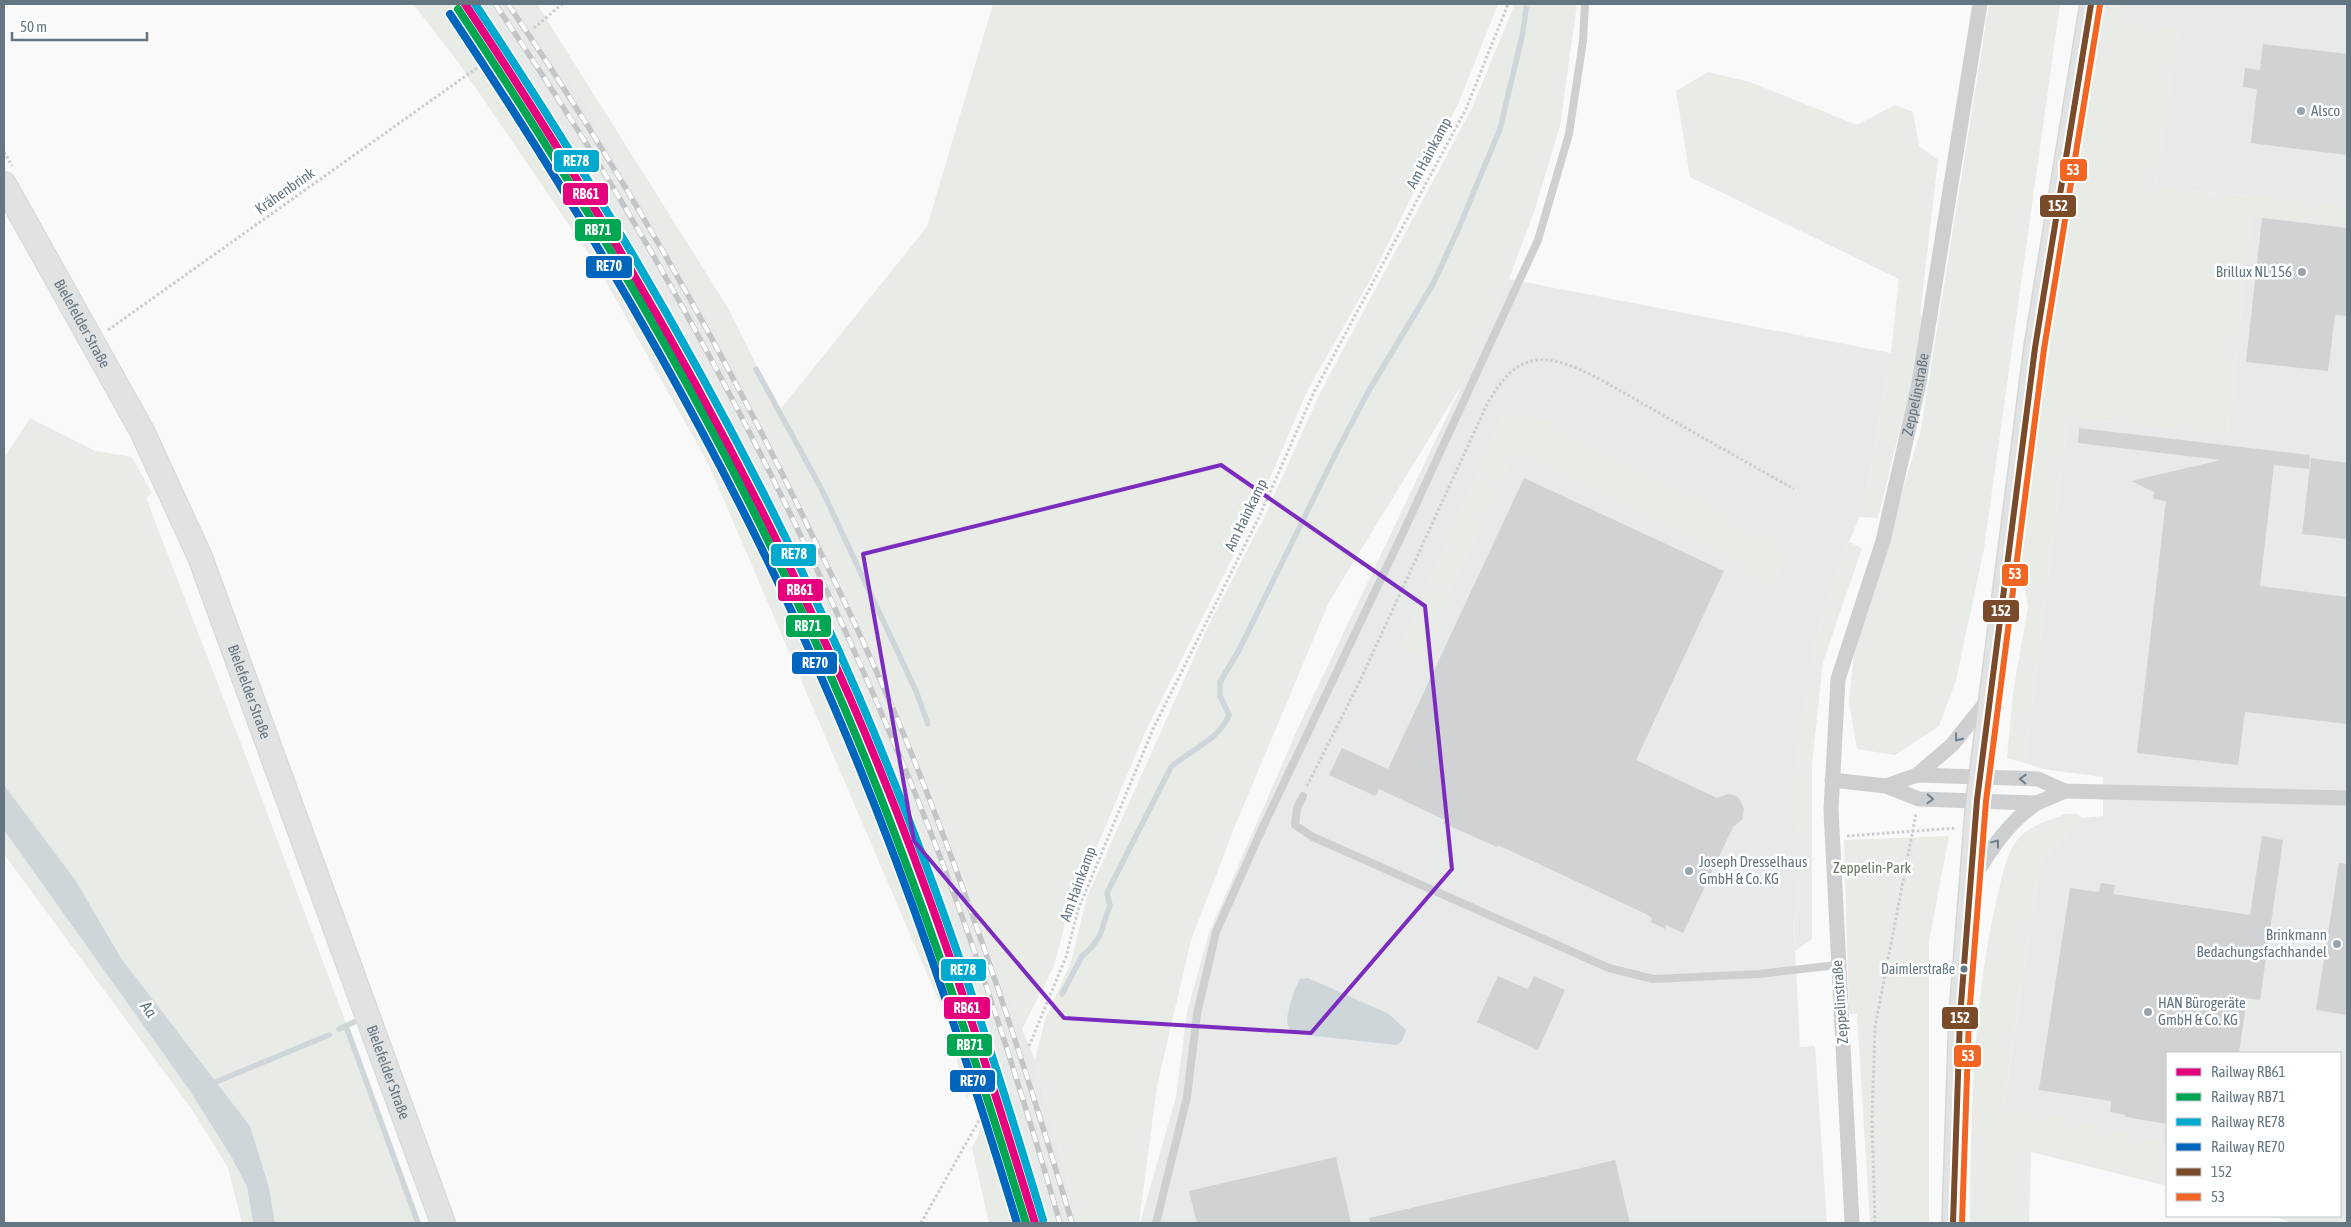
<svg xmlns="http://www.w3.org/2000/svg" width="2351" height="1227" font-family="'Asap Condensed',sans-serif">
<rect width="100%" height="100%" fill="#f9f9f9"/>
<!-- built -->
<path fill="#e8e9e9" d="M452,4H518L593,115L719,337L809,515L874,654L942,819L991,954L1035,1060L1079,1223H1025L991,1107L921,911L828,685L725,461L628,287L549,152L477,38Z
M2120,4H2347V1223H2292L2274,1216H2340V1053H2167V1144L2004,1106L2040,864L2082,818L2103,816V777L2043,769L2025,763L2068,417L2228,435L2254,196L2156,188L2179,32L2117,19Z
M1509,279L1891,353L1864,506L1837,571L1812,650L1794,926L1800,1047L1815,1046L1827,1223H1140L1176,1097L1187,1012L1209,933L1298,728L1463,383Z"/>
<!-- green -->
<path fill="#e8ebe6" d="M413,4H452L477,38L549,152L628,287L725,461L828,685L921,911L980,1075L966,1100L949,1025L708,463L597,266L456,59Z
M518,4H537L728,308L779,411L927,227L993,4H1498L1459,102L1369,282L1308,389L1255,513L1147,728L1066,920L1054,966L1022,1029L991,954L942,819L874,654L809,515L719,337L593,115Z
M1515,4H1577L1560,126L1535,209L1509,279L1463,383L1329,602L1235,826L1191,940L1157,1086L1139,1223H1079L1035,1060L1045,1020L1071,962L1087,897L1209,624L1264,518L1320,393L1471,110Z
M1989,4H2060L1984,549L1956,680L1939,726L1895,755L1857,749L1849,702L1854,653L1921,429Z
M2103,4H2120L2117,19L2180,31L2156,188L2347,204V226L2252,216L2228,435L2068,417L2025,763L2007,758L2013,693L2028,606L2021,566L2036,429Z
M1708,72L1750,82L1857,125L1895,105L1913,112L1919,146L1938,160L1920,315L1924,317L1914,372L1878,518L1859,517L1864,506L1891,353L1899,279L1690,177L1676,91Z
M1502,413L1551,419L1732,515L1749,527L1792,545L1772,589L1737,572V566L1514,458L1422,654L1398,650Z
M30,418L95,451L132,457L152,493L146,498L243,749L421,1223H275L269,1187L250,1126L121,958L76,881L4,785V458Z
M1849,542L1862,548L1823,662L1812,764V939L1795,951L1793,774L1812,650L1837,571Z
M2066,814H2078L2082,818L2040,864L2004,1105L2167,1144V1186L2031,1152L2029,1223H1970C1971,1115 1972,1005 1997,898C2002,879 2005,854 2019,838C2030,825 2051,820 2066,814Z
M4,830L190,1091L232,1156L247,1187L253,1223H242L228,1168L193,1111L4,854Z
M1949,836L1929,941V1223H1870L1857,1014H1849L1844,840Z
M991,1107L1025,1223H989L972,1148Z"/>
<!-- water -->
<path fill="#ced6d9" d="M4,785L76,881L121,958L250,1126L269,1187L275,1223H253L247,1187L231,1156L190,1091L4,830Z
M1308,978L1389,1014L1406,1030L1402,1041L1396,1045L1297,1034C1292,1031 1288,1028 1287,1022C1287,1012 1295,986 1300,979Z"/>
<g fill="none" stroke-linecap="round" stroke-linejoin="round">
<!-- stream -->
<path stroke="#ced6d9" stroke-width="5.5" d="M756,369L822,490L916,691L928,724
M1062,994L1082,956L1092,947L1100,935L1110,905L1107,893L1171,767C1190,750 1219,740 1229,715L1220,696V682L1239,650L1335,455L1368,392L1433,284L1458,230L1500,129L1523,32L1526,8
M346,1026L418,1223
M339,1029L354,1022
M211,1084L329,1035"/>
</g>
<!-- building -->
<path fill="#d0d2d3" d="M2263,44L2347,54V155L2251,143L2257,89L2243,87L2245,68L2260,70Z
M2262,218L2347,228V316L2335,315L2328,371L2246,362Z
M2079,428L2310,455L2309,469L2274,465L2260,586L2347,597V724L2245,712L2238,765L2137,753L2166,501L2153,499L2154,492L2131,481L2221,460L2078,443Z
M2311,458L2347,463V539L2302,534Z
M1524,478L1724,571L1636,760L1717,798L1728,794L1734,795L1739,798L1744,809L1742,820L1733,827L1683,933L1666,925L1665,929L1651,922L1652,918L1646,914L1498,845L1497,847L1443,823L1445,820L1379,789L1375,796L1329,775L1342,748L1388,769Z
M2262,836L2283,840L2260,1000L2247,998L2239,1053H2167V1124L2125,1117V1115L2110,1112L2111,1101L2039,1090L2070,888L2099,892L2101,883L2115,885L2113,894L2250,915Z
M2339,863L2347,864V1015L2316,1010Z
M1498,976L1528,989L1534,976L1565,990L1538,1050L1477,1022Z
M1336,1157L1351,1223H1197L1189,1191Z
M1615,1160L1630,1223H1370L1369,1218Z"/>
<g fill="none" stroke-linecap="round" stroke-linejoin="round">
<!-- secondary casing -->
<g stroke="#d5d6d7" stroke-width="24">
<path id="secondary" d="M1953,1223L1960,1017L1977,800L2035,348L2091,4"/>
</g>
<!-- primary casing -->
<g stroke="#d5d6d7" stroke-width="26">
<g id="primary">
<path id="s2" d="M4,184L142,431L200,557L443,1223"/>
</g>
</g>
<!-- path -->
<path stroke="#cbcccd" stroke-width="3" stroke-dasharray="2.5 2.5" stroke-linecap="butt" d="M534,28L562,4
M4,152L12,166
M108,330L491,58
M1307,786L1359,683L1488,402C1502,380 1516,358 1546,360C1574,361 1620,391 1645,405C1695,433 1744,461 1794,489
M1847,836L1956,828
M1029,1046L1066,957L1078,910L1153,729L1260,515L1314,392L1466,109L1508,4
M921,1223L990,1101
M1875,1223L1872,1120L1875,1027L1916,814"/>
<!-- lane -->
<path stroke="#cecfd0" stroke-width="8" d="M1303,796L1297,808L1295,825L1313,837L1609,968L1653,979L1759,974L1837,965
M1156,1223L1187,1097L1197,1014L1216,932L1262,829L1400,539L1538,240L1569,134L1583,41L1585,4"/>
<!-- street -->
<g stroke="#cecfd0" stroke-width="15">
<path d="M1917,775L1952,745L1988,700"/>
<path d="M1832,780L1886,786L1919,799L2037,803L2065,791"/>
<path d="M1886,786L1917,775L2038,779L2065,791L2347,798"/>
<path d="M1972,880C1990,851 2008,822 2037,803"/>
<path id="s1" d="M1852,1223L1831,810L1838,679L1883,541L1919,383L1980,4"/>
</g>
<!-- secondary -->
<use href="#secondary" stroke="#e1e2e2" stroke-width="21"/>
<!-- primary -->
<use href="#primary" stroke="#e1e2e2" stroke-width="24"/>
<!-- rail casing -->
<g stroke="#c3c5c6" stroke-width="5.5">
<path id="rail" d="M495,4C664,250 802,517 915,793C972,933 1018,1078 1060,1223
M508,4C624,174 725,353 814,539C855,622 894,706 927,793C982,934 1029,1078 1072,1223"/>
</g>
<!-- rail -->
<use href="#rail" stroke="#fff" stroke-width="4" stroke-dasharray="11" stroke-linecap="butt"/>
<!-- bus-1 casing -->
<g stroke="#fff" stroke-width="10">
<path id="bus-1" d="M1953,1223L1960,1017L1977,800L2035,348L2091,4"/>
</g>
<!-- bus-2 casing -->
<g stroke="#fff" stroke-width="10">
<path id="bus-2" d="M1962,1223L1969,1017L1986,801L2044,349L2100,5"/>
</g>
<!-- bus-1 -->
<use href="#bus-1" stroke="#7a4b2a" stroke-width="6"/>
<!-- bus-2 -->
<use href="#bus-2" stroke="#f26522" stroke-width="6"/>
<!-- rail-1 casing -->
<g stroke="#fff" stroke-width="11">
<path id="rail-1" d="M465,4C612,225 743,454 850,698C924,868 981,1045 1035,1223"/>
</g>
<!-- rail-2 casing -->
<g stroke="#fff" stroke-width="11">
<path id="rail-2" d="M458,9C605,230 740,461 844,707C915,875 973,1048 1026,1223"/>
</g>
<!-- rail-3 casing -->
<g stroke="#fff" stroke-width="11">
<path id="rail-3" d="M475,4C622,224 754,453 859,697C932,867 990,1043 1043,1220"/>
</g>
<!-- rail-4 casing -->
<g stroke="#fff" stroke-width="11">
<path id="rail-4" d="M450,14C597,235 731,464 835,709C907,876 964,1049 1017,1223"/>
</g>
<!-- rail-1 -->
<use href="#rail-1" stroke="#e5007d" stroke-width="8"/>
<!-- rail-2 -->
<use href="#rail-2" stroke="#00a651" stroke-width="8"/>
<!-- rail-3 -->
<use href="#rail-3" stroke="#00a9ce" stroke-width="8"/>
<!-- rail-4 -->
<use href="#rail-4" stroke="#0065bd" stroke-width="8"/>
</g>
<!-- one-way arrows -->
<defs><path id="oneway-chevron" d="M-2-3.5L2.5 0L-2 3.5" fill="none" stroke-width="1.6" stroke-linecap="round" stroke-linejoin="round" transform="scale(1.25)"/></defs>
<g stroke="#707f8b">
<use href="#oneway-chevron" transform="translate(1958 738) rotate(128)"/>
<use href="#oneway-chevron" transform="translate(2023 779) rotate(-178)"/>
<use href="#oneway-chevron" transform="translate(1930 799) rotate(2)"/>
<use href="#oneway-chevron" transform="translate(1996 843) rotate(-53)"/>
</g>
<!-- marked area -->
<path fill="none" stroke="#7b2cbf" stroke-width="4" stroke-linejoin="round" d="M1221,465L1425,606L1452,869L1311,1033L1064,1018L914,841L863,554Z"/>
<!-- markers -->
<g fill="#99a4ac" stroke="#fff" stroke-width="2">
<circle cx="2301" cy="111" r="5"/>
<circle cx="2302" cy="272" r="5"/>
<circle cx="1689" cy="871" r="5"/>
<circle cx="2337" cy="944" r="5"/>
<circle cx="2148" cy="1012" r="5"/>
</g>
<circle fill="#657683" stroke="#fff" stroke-width="2" cx="1964" cy="969" r="4.5"/>
<g text-anchor="middle" stroke-width="5" stroke-linejoin="round" paint-order="stroke">
<!-- bus labels -->
<g font-size="14" fill="#657683" stroke="#fff" text-anchor="end">
<text x="1955" y="974">Daimlerstraße</text>
</g>
<!-- poi labels -->
<g font-size="15" fill="#657683" stroke="#fff" text-anchor="start">
<text x="2311" y="116">Alsco</text>
<text x="2292" y="277" text-anchor="end">Brillux NL 156</text>
<text x="1699" y="867">Joseph Dresselhaus<tspan x="1699" dy="17">GmbH &amp; Co. KG</tspan></text>
<text x="2327" y="940" text-anchor="end">Brinkmann<tspan x="2327" dy="17">Bedachungsfachhandel</tspan></text>
<text x="2158" y="1008">HAN Bürogeräte<tspan x="2158" dy="17">GmbH &amp; Co. KG</tspan></text>
</g>
<!-- street labels -->
<g font-size="15" fill="#657683" stroke="#fff">
<text transform="translate(1429 153) rotate(-62)" y="5">Am Hainkamp</text>
<text transform="translate(285 191) rotate(-35)" y="5">Krähenbrink</text>
<text dy="5" stroke="none"><textPath href="#s2" startOffset="160">Bielefelder Straße</textPath></text>
<text dy="5" stroke="none"><textPath href="#s1" startOffset="840">Zeppelinstraße</textPath></text>
<text transform="translate(1246 515) rotate(-64)" y="5">Am Hainkamp</text>
<text dy="5" stroke="none"><textPath href="#s2" startOffset="565">Bielefelder Straße</textPath></text>
<text transform="translate(1078 884) rotate(-70)" y="5">Am Hainkamp</text>
<text transform="translate(1840 1002) rotate(-94)" y="5">Zeppelinstraße</text>
<text dy="5" stroke="none"><textPath href="#s2" startOffset="970">Bielefelder Straße</textPath></text>
</g>
<!-- park labels -->
<g font-size="15" fill="#687a64" stroke="#fff">
<text x="1872" y="873">Zeppelin-Park</text>
</g>
<!-- water labels -->
<g font-size="16" font-style="italic" fill="#60757c" stroke="#fff">
<text transform="translate(149 1009) rotate(54)" y="6">Aa</text>
</g>
</g>
<g stroke="#fff" stroke-width="2">
<rect x="553" y="149" width="47" height="24" rx="5" fill="#00a9ce"/>
<rect x="2059" y="158" width="29" height="24" rx="5" fill="#f26522"/>
<rect x="562" y="182" width="47" height="24" rx="5" fill="#e5007d"/>
<rect x="2039" y="194" width="38" height="24" rx="5" fill="#7a4b2a"/>
<rect x="574" y="218" width="48" height="24" rx="5" fill="#00a651"/>
<rect x="585" y="255" width="48" height="24" rx="5" fill="#0065bd"/>
<rect x="770" y="543" width="47" height="24" rx="5" fill="#00a9ce"/>
<rect x="2001" y="563" width="28" height="24" rx="5" fill="#f26522"/>
<rect x="777" y="578" width="47" height="24" rx="5" fill="#e5007d"/>
<rect x="1982" y="599" width="38" height="24" rx="5" fill="#7a4b2a"/>
<rect x="785" y="614" width="47" height="24" rx="5" fill="#00a651"/>
<rect x="791" y="651" width="47" height="24" rx="5" fill="#0065bd"/>
<rect x="940" y="958" width="47" height="24" rx="5" fill="#00a9ce"/>
<rect x="943" y="996" width="48" height="24" rx="5" fill="#e5007d"/>
<rect x="1941" y="1006" width="38" height="24" rx="5" fill="#7a4b2a"/>
<rect x="946" y="1033" width="47" height="24" rx="5" fill="#00a651"/>
<rect x="1953" y="1044" width="29" height="24" rx="5" fill="#f26522"/>
<rect x="949" y="1069" width="47" height="24" rx="5" fill="#0065bd"/>
</g>
<g font-size="14" text-anchor="middle" font-weight="bold" fill="#fff">
<text x="576" y="166">RE78</text>
<text x="2073" y="175">53</text>
<text x="586" y="199">RB61</text>
<text x="2058" y="211">152</text>
<text x="598" y="235">RB71</text>
<text x="609" y="271">RE70</text>
<text x="794" y="559">RE78</text>
<text x="2015" y="579">53</text>
<text x="800" y="595">RB61</text>
<text x="2001" y="616">152</text>
<text x="808" y="631">RB71</text>
<text x="815" y="668">RE70</text>
<text x="963" y="975">RE78</text>
<text x="967" y="1013">RB61</text>
<text x="1960" y="1023">152</text>
<text x="970" y="1050">RB71</text>
<text x="1968" y="1061">53</text>
<text x="973" y="1086">RE70</text>
</g>
<!-- border -->
<rect width="2351" height="1227" fill="none" stroke="#657683" stroke-width="10"/>
<!-- legend -->
<rect x="2166" y="1052" width="175" height="165" fill="#ffffff" stroke="#c1c8cd"/>
<rect x="2176" y="1068" width="25" height="8" fill="#e5007d" stroke="#c1c8cd"/>
<text x="2211" y="1077" font-size="15" fill="#657683">Railway RB61</text>
<rect x="2176" y="1093" width="25" height="8" fill="#00a651" stroke="#c1c8cd"/>
<text x="2211" y="1102" font-size="15" fill="#657683">Railway RB71</text>
<rect x="2176" y="1118" width="25" height="8" fill="#00a9ce" stroke="#c1c8cd"/>
<text x="2211" y="1127" font-size="15" fill="#657683">Railway RE78</text>
<rect x="2176" y="1143" width="25" height="8" fill="#0065bd" stroke="#c1c8cd"/>
<text x="2211" y="1152" font-size="15" fill="#657683">Railway RE70</text>
<rect x="2176" y="1168" width="25" height="8" fill="#7a4b2a" stroke="#c1c8cd"/>
<text x="2211" y="1177" font-size="15" fill="#657683">152</text>
<rect x="2176" y="1193" width="25" height="8" fill="#f26522" stroke="#c1c8cd"/>
<text x="2211" y="1202" font-size="15" fill="#657683">53</text>
<!-- scale -->
<path d="M12 32v8h135v-8" fill="none" stroke="#657683" stroke-width="2.5"/>
<text x="20" y="32" font-size="15" fill="#657683" stroke="#ffffff" stroke-width="4" paint-order="stroke">50 m</text>
</svg>
